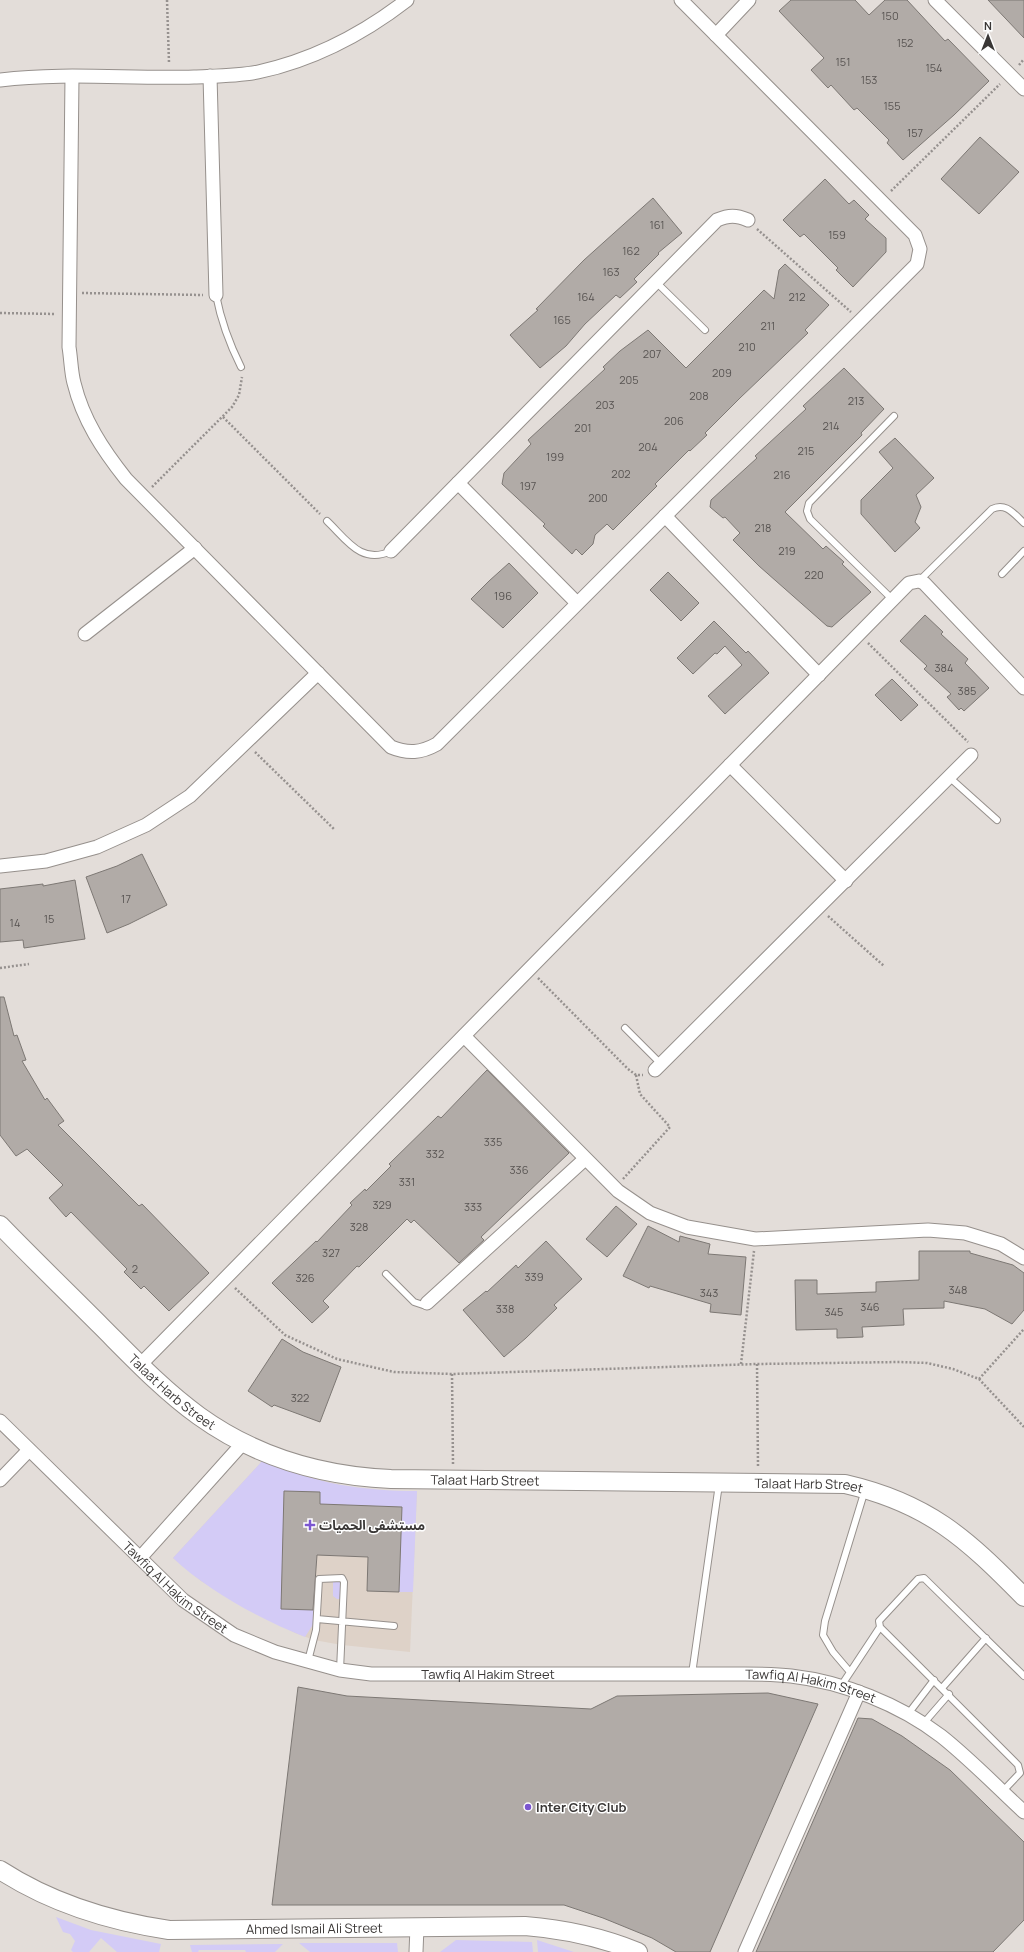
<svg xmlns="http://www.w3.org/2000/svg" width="1024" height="1952" font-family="Manrope,'Noto Sans Arabic',sans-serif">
<rect width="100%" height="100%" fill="#e3ddd9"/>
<!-- built -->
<path fill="#ded2c8" d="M264,1459L288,1471L344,1486L386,1491H417L410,1652L342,1645L314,1640L295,1633L229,1598L201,1581L173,1558Z"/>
<!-- green -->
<path fill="#d3cbf6" d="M264,1459C312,1484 364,1491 417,1491L413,1592H399L402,1507L320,1504V1492L284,1491L281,1609L315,1610L314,1623L305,1637C260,1619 208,1591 173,1558Z
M344,1578L347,1582V1597L343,1599H337L333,1596V1581Z
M56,1917L91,1930L161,1944L159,1952H117L101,1938L89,1952H73L71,1950L75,1941L70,1934L63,1932Z
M456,1940L532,1942L533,1952H440Z
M537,1940L574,1952H538Z
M299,1943H397L398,1952H310Z
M283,1944L275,1952H246L245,1950H199L198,1952H192L190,1945Z"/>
<!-- building -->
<path fill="#b1aba7" stroke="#7d7874" d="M791,0H855L869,15L885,0H907L945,41L948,39L989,81L954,115L903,160L887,143L889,140L857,108L854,110L831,85L828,88L811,70L824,58L779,11Z
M988,0H1024V38Z
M980,137L1019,172L979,214L941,179Z
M825,179L849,204L854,200L869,215L865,219L886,238V252L853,287L836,270L838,268L804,234L800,237L783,220Z
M653,198L682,233L658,253L659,254L634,279L637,282L620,298L616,295L585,324L566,346L540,368L510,335L538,310L536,309L584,260Z
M785,264L829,305L805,330L808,333L740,398L705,433L707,435L690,451L689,450L655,484L657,486L613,530L607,524L595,535L593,544L582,555L576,549L572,554L543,526L545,524L502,484L504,473L531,444L528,440L605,369L603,367L620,351L648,330L686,368L764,290L774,299L779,270Z
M844,368L884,409L861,433L862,435L785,512L823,549L826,546L844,562L842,564L871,592L832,627L827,626L759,566L733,540L740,533L725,517L723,518L710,507L711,500L757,458L755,456L806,409L803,406Z
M895,438L934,478L916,495L921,507L915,522L920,528L895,552L861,514V500L893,468L879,452Z
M509,563L538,593L503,628L471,599L489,581Z
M668,572L699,603L681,621L650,590Z
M925,615L943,632L941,634L968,659L965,663L989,688L964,711L961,708L959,710L947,697L951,694L924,669L927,666L900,641Z
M714,621L746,653L748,651L769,673L725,714L708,696L742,665L725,646L717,654L715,653L693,674L677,658Z
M892,679L918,705L901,721L875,695Z
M142,854L167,905L129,924L107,933L86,877L117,866Z
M75,880L85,939L24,948L23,940L0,942V889L43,884V886Z
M0,997H4L14,1036L17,1035L26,1060L22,1061L45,1100L47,1098L64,1121L58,1125L139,1206L142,1204L209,1273L169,1311L144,1286L141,1289L124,1272L127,1269L71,1212L66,1217L49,1198L63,1185L27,1149L16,1156L0,1135Z
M487,1070L569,1153L481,1237L484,1240L459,1263L414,1220L411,1223L407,1219L359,1267L357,1266L323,1301L329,1307L312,1323L272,1283L316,1241L317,1242L352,1205L350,1203L365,1189L366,1191L391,1166L389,1164L438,1116L441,1118Z
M616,1206L637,1224L607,1257L586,1239Z
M648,1226L679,1242L680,1236L710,1244L708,1254L746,1257L741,1315L710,1312L711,1304L650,1286L649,1288L623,1276Z
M546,1241L582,1279L554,1305L557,1308L526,1338L504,1357L463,1310L486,1291L487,1292L516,1265L518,1268Z
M919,1251H970V1253L1013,1265L1024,1273V1310L1012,1324L985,1309L944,1301V1308L903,1309L904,1325L862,1327L863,1337L837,1338V1329L796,1330L795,1280H817V1294L876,1292V1282L919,1280Z
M282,1339L303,1352L341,1367L320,1422L274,1405L272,1407L248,1391Z
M284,1491L320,1492V1504L402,1507L399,1592L367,1591L368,1557L317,1555L313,1610L281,1609Z
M298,1687L347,1696L591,1709L617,1696L768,1693L818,1704L710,1952H676L652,1938L603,1918L564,1905H272Z
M858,1718L872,1719L902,1736L950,1770L1024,1842V1920L993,1952H756Z"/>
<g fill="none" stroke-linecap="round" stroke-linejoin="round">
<!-- lane casing -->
<g stroke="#96908c" stroke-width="8">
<path id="lane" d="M656,282L705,330
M216,295C221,321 229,343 241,367
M327,521C347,540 361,565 391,551
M1002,574L1024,551
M919,581L992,509C1006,502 1014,514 1024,523
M893,600L810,519L807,511L809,503L894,416
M949,777L997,820
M625,1028L661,1064
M386,1274L414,1302L423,1305L427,1303
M317,1619L394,1626
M308,1661L316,1630L319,1579L342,1578L344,1582L340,1670
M850,1672L833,1652L823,1635L825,1621L865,1490
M692,1674L719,1484
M841,1686L880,1627
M942,1688L986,1638
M908,1714L934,1680
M923,1724L949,1694
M1002,1792L1020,1773L1018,1765L880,1627L879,1621L918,1579L924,1578L1024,1676"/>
</g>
<!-- street casing -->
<g stroke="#96908c" stroke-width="15">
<g id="street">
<path d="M935,0L1024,89"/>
<path d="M716,35L749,0"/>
<path d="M210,76L216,295"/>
<path d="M72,77L69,347C71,359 71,372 74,383C83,420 103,450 126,479L391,747C408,754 421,753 437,744L917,264L920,249L915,235L681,0"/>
<path d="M0,80C64,72 130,79 194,77C215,76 238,76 258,72C313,60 363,34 407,0"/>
<path d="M458,483L577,603"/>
<path d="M665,516L819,675"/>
<path d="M391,551L717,220C729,215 736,215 748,220"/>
<path d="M85,634L195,548"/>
<path d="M730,765L846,881"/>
<path d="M0,866L46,861L97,847L146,825L190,796L318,673"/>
<path d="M464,1036L618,1191L650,1213L687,1227L755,1239L928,1230L965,1233L1001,1244L1024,1258"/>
<path d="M655,1070L971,755"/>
<path d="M427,1303L585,1159"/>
<path d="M140,1365L909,583L919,581L924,583L1024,688"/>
<path id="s1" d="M0,1421L183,1600L234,1635L275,1652L340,1670L371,1674H745C760,1674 776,1674 791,1676C843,1682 899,1704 941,1736C969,1758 998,1788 1024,1812"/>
<path d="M0,1480L29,1450"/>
<path d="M140,1558L243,1443"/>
<path d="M416,1952L417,1927"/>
<path d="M745,1952L859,1692"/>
</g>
</g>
<!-- secondary casing -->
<g stroke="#96908c" stroke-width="20">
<g id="secondary">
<path id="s2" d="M0,1225C33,1259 67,1292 101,1326C132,1357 163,1390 199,1416C256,1457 322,1476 391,1479L845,1484C928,1503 966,1538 1024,1597"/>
<path id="s3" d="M0,1870C51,1903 109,1921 169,1930L525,1926C564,1929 601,1937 638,1952"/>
</g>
</g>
<!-- path -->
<path stroke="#96918f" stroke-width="2.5" stroke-dasharray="2 2" stroke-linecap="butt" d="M167,0L169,63
M1019,65L1024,59
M891,191L1000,84
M757,229L851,312
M82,293L203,295
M0,313L55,314
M223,417L320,514
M152,487L232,407L239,395L242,377
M868,643L968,742
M255,752L335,830
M828,916L884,966
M0,968L29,964
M538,978L628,1069L636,1075H643
M623,1179L670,1127L640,1094L636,1075
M235,1288L285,1335L337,1359L394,1372L452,1374L757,1364L900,1362L927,1363L953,1369L979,1379L1024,1427
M741,1364L754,1251
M757,1364L758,1466
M452,1374L453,1464
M979,1379L1024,1329"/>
<!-- lane -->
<use href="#lane" stroke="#fff" stroke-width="6"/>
<!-- street -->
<use href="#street" stroke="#fff" stroke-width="13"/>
<!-- secondary -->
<use href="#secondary" stroke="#fff" stroke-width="18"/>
</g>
<!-- markers -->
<g fill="#7b56d0" stroke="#fff" stroke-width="1.5">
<path d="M308 1519h4v4h4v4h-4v4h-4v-4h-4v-4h4z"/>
<circle cx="528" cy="1807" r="4"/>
</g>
<g text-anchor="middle" stroke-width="3" stroke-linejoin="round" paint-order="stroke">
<!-- number labels -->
<g font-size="11" fill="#585452">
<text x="890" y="20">150</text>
<text x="905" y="47">152</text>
<text x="843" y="66">151</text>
<text x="934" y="72">154</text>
<text x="869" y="84">153</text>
<text x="892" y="110">155</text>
<text x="915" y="137">157</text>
<text x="657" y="229">161</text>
<text x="837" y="239">159</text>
<text x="631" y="255">162</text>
<text x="611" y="276">163</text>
<text x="586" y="301">164</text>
<text x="797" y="301">212</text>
<text x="562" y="324">165</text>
<text x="768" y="330">211</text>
<text x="747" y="351">210</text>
<text x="652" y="358">207</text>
<text x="722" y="377">209</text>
<text x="629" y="384">205</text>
<text x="699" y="400">208</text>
<text x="856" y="405">213</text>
<text x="605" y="409">203</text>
<text x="674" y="425">206</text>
<text x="831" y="430">214</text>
<text x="583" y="432">201</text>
<text x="648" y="451">204</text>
<text x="806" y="455">215</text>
<text x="555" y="461">199</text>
<text x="621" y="478">202</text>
<text x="782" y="479">216</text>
<text x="528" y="490">197</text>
<text x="598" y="502">200</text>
<text x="763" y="532">218</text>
<text x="787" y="555">219</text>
<text x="814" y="579">220</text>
<text x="503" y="600">196</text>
<text x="944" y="672">384</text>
<text x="967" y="695">385</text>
<text x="126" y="903">17</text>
<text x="49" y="923">15</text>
<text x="15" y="927">14</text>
<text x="493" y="1146">335</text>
<text x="435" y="1158">332</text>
<text x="519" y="1174">336</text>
<text x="407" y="1186">331</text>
<text x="382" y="1209">329</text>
<text x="473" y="1211">333</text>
<text x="359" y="1231">328</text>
<text x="331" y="1257">327</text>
<text x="135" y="1273">2</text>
<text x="534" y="1281">339</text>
<text x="305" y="1282">326</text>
<text x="958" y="1294">348</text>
<text x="709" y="1297">343</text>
<text x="870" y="1311">346</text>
<text x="505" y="1313">338</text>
<text x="834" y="1316">345</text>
<text x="300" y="1402">322</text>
</g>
<!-- street labels -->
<g font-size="13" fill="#3a3736" stroke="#fff">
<text dy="5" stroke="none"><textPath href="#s2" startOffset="240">Talaat Harb Street</textPath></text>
<text dy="5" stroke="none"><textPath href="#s2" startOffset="575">Talaat Harb Street</textPath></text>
<text dy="5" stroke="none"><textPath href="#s2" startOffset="899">Talaat Harb Street</textPath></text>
<text dy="5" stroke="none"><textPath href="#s1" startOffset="242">Tawfiq Al Hakim Street</textPath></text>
<text dy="5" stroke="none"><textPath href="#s1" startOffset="578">Tawfiq Al Hakim Street</textPath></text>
<text dy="5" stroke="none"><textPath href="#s1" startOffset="902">Tawfiq Al Hakim Street</textPath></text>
<text dy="5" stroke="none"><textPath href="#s3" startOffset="326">Ahmed Ismail Ali Street</textPath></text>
</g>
<!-- poi labels -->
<g font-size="13" font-weight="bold" fill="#3a3736" stroke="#fff" text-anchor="start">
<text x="319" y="1530">مستشفى الحميات</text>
<text x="536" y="1812">Inter City Club</text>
</g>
</g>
<!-- north arrow -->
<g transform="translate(988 36)" stroke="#ffffff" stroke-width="3" paint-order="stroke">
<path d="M0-3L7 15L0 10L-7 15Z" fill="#3a3736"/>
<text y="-6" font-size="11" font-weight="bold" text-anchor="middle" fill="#3a3736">N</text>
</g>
</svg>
